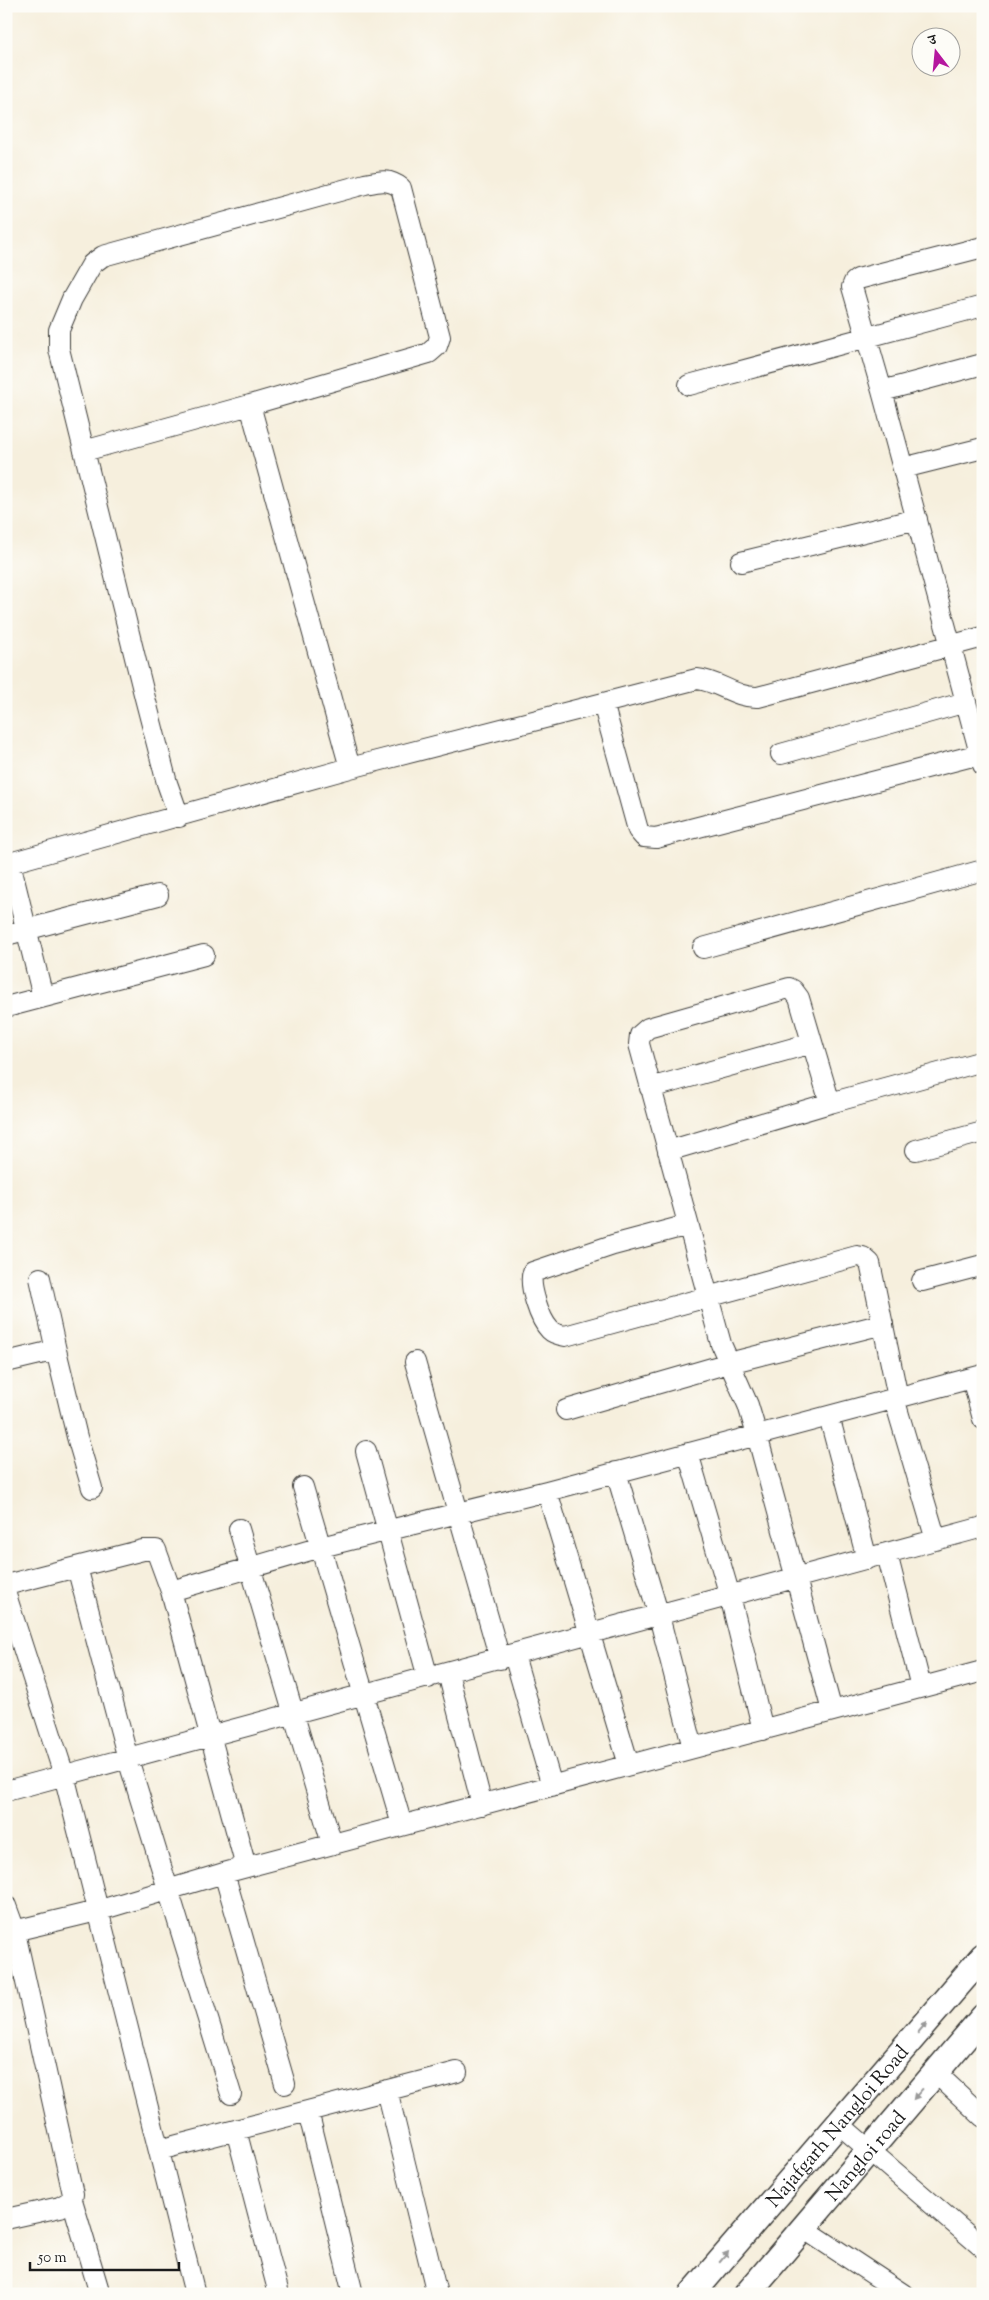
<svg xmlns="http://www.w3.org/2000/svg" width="989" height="2300" font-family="'Sorts Mill Goudy','Noto Serif Devanagari',serif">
<rect width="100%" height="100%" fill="#fdfcf7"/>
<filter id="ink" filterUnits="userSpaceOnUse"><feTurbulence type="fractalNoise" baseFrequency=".02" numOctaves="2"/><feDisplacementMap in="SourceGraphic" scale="10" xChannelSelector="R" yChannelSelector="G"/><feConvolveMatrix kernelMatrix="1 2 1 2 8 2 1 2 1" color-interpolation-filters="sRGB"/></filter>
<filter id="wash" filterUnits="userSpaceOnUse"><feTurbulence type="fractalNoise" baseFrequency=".0096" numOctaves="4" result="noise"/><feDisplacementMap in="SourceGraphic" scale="20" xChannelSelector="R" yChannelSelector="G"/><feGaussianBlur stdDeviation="1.12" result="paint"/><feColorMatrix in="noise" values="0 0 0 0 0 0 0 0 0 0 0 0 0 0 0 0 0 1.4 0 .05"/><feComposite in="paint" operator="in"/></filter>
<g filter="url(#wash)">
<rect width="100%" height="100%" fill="#f6efdd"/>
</g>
<g filter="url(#ink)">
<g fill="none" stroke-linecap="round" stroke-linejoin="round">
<!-- minor casing -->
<g stroke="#3d3c39" stroke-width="22">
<path id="minor" d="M983,247L858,279L854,282L852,287L882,391L983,765
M689,385L983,306
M882,391L983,364
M84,451L250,405L350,768
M903,468L983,448
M741,562L917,519
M603,703L638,830L644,837L656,838L980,754
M781,754L966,702
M179,817L167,783L145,698L59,349V330L72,299L92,264L103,256L365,184C379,181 389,178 401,188L440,337L437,346L429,353L250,405
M10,863L43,997
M6,864L350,768L697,679C719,681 735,698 758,697L983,637
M6,935L158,895
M703,948L983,870
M6,1007L204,955
M650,1088L812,1043
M916,1150L983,1132
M668,1151L830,1103
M688,1225L613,1245L533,1272C528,1285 540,1320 550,1330C554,1334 559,1335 565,1336L857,1256L863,1257L870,1263L896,1388
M922,1281L983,1265
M55,1346L77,1437L92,1488
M6,1362L48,1352L55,1346L40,1278
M415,1362L500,1659
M972,1378L983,1419
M894,1398L936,1540
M566,1410L729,1363L883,1324
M829,1416L867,1559
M366,1451L428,1678
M688,1453L730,1596L763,1730
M616,1472L659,1616L693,1748
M303,1487L402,1825
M547,1491L629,1765
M239,1529L332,1844
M887,1554L921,1687
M77,1567L128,1759L231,2094
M6,1585L143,1550H156L171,1591L246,1867
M171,1591L321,1547L547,1491L983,1375
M6,1595L64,1775L195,2294
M514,1655L552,1786
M448,1673L482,1805
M832,1711L757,1435L748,1405L721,1344L639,1044L640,1035L648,1028L789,988L793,990L799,998L830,1103L983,1061
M6,1791L983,1527
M224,1873L285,2084
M6,1906L14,1928L73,2194L72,2200L60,2207L6,2219
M6,1925L22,1929L97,1911L224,1873L983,1671
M936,2073L983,2117
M387,2090L437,2294
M308,2111L353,2294
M839,2124L983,2248
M236,2130L279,2294
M159,2150L457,2072
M72,2200L100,2294
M803,2228L903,2294"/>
</g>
<!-- major casing -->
<g stroke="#3d3c39" stroke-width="28">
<g id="major">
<path id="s1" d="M692,2294L983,1956"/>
<path id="s2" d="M747,2294L983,2017"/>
</g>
</g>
<!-- minor -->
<use href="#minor" stroke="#fff" stroke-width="20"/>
<!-- major -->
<use href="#major" stroke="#fff" stroke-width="25"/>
</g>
<!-- one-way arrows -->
<defs><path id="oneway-solid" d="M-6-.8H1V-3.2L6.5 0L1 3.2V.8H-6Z" transform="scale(1.25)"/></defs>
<g fill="#999">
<use href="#oneway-solid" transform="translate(922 2028) rotate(-50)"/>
<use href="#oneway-solid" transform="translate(918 2094) rotate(131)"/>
<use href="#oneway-solid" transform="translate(724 2257) rotate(-50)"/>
</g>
</g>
<g text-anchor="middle" stroke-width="4" stroke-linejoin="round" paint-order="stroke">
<!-- street labels -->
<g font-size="20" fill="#1c1c1c" stroke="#fdfcf7">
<text dy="7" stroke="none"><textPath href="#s1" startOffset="222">Najafgarh Nangloi Road</textPath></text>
<text dy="7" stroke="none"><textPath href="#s2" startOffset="182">Nangloi road</textPath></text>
</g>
</g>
<!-- margin -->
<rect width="989" height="2300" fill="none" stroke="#fdfcf7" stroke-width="25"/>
<!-- north arrow -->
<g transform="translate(936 52) rotate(344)"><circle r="24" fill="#fdfcf7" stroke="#a3a29f"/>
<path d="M0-4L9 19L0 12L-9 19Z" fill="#b5179e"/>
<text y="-8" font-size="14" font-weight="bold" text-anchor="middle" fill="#1c1c1c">उ</text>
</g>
<!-- scale -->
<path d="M30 2262v8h149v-8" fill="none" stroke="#1c1c1c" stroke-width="2.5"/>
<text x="38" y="2262" font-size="15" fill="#1c1c1c" stroke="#fdfcf7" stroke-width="4" paint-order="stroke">50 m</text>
</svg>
